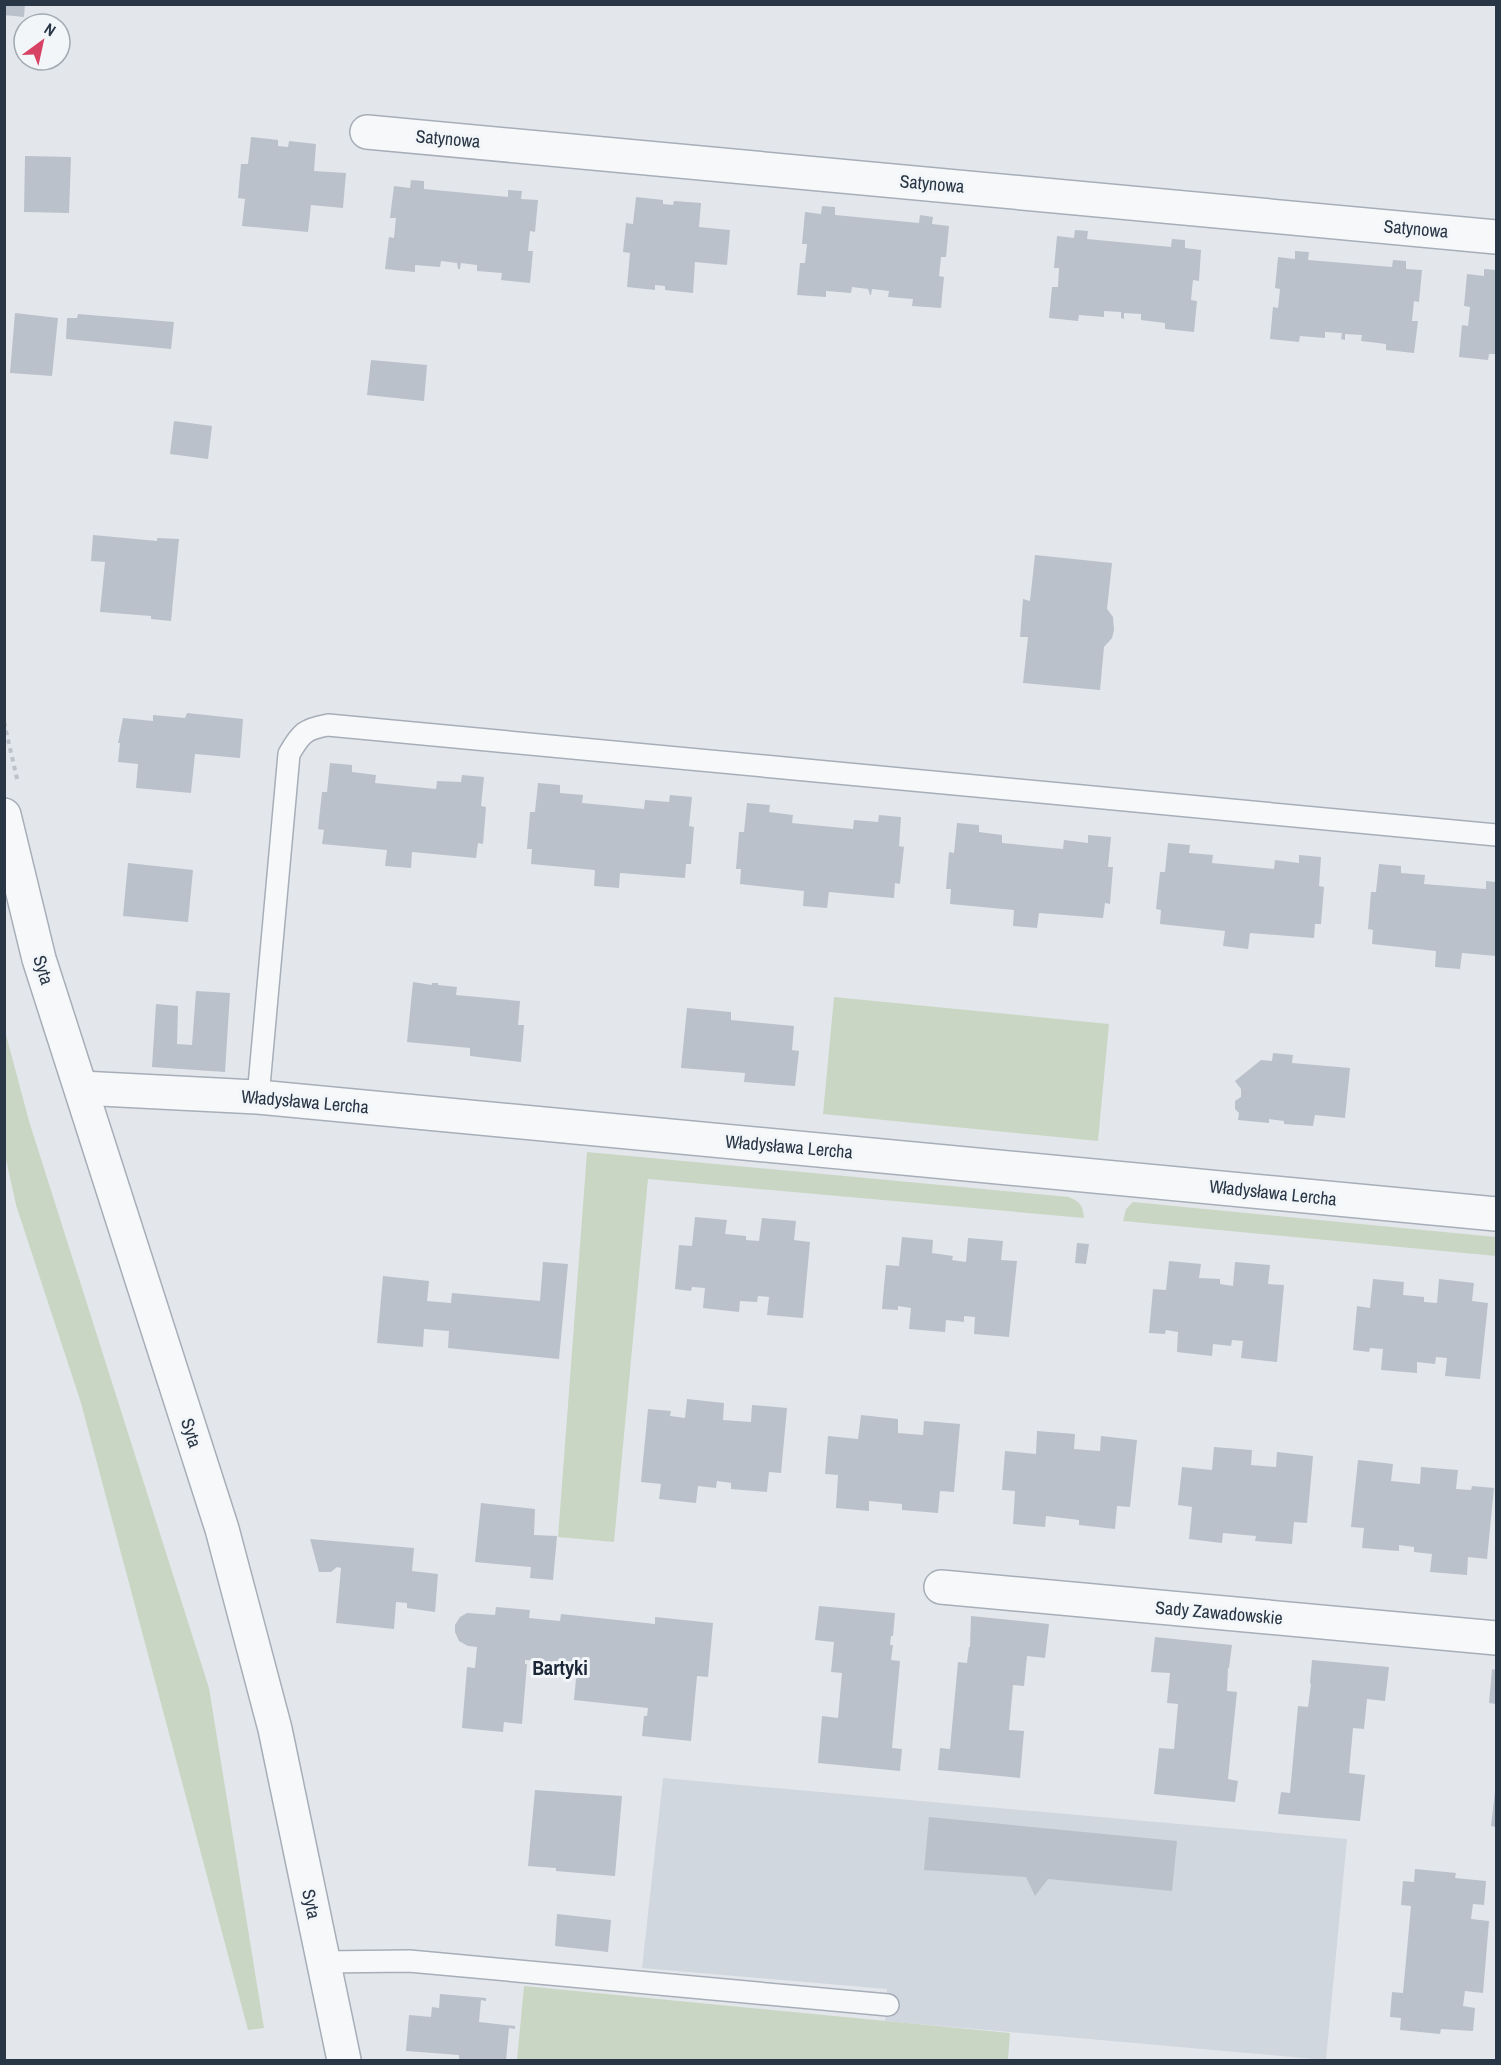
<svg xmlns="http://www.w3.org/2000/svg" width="1501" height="2065" font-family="'Archivo Narrow',sans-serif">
<rect width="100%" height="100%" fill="#e3e7ec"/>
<!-- built -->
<path fill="#d1d7de" d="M663,1778L1347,1839L1326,2060L885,2021L887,1989L642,1968Z"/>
<!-- green -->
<path fill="#cad6c4" d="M834,997L1109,1024L1098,1141L823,1114Z
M4,1027L29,1121L209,1688L264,2028L248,2030L81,1403L16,1205L5,1155Z
M587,1152L1069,1197C1080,1202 1083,1205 1084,1218L648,1179L614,1542L558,1537Z
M1133,1202L1496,1237V1256L1123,1221L1126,1209Z
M524,1986L1010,2033L1008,2060H517Z"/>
<!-- building -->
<path fill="#bac1ca" d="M4,4H25L24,17L4,15Z
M251,137L278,140V146L288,147L289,141L316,144L314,171L346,173L343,208L311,205L308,232L242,226L245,199L238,198L241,164H248Z
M25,156L71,157L69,213L24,212Z
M411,180L424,181V189L508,197V190L522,191L521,199L538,200L535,232L530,231L528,251H533L530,283L501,280L502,273L477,271V265L461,263L460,269H458L457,263L441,261L440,267L415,265V272L385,269L389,237L394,238L396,218H390L394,186L410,188Z
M636,197L663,200V204L673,205L674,201L701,203L699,227L730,230L727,265L695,262L693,293L665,290V286L655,285V290L627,287L630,253L623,252L626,223L633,224Z
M822,206L835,207V215L919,223L920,215L933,217L932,224L949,226L946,257H941L939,276L944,277L941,308L912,306L913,299L888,297L889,291L872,289L871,295H870L868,289L852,287L851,293L826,291V297L797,295L800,263H805L807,244H802L805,212L821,214Z
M1075,230L1088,231L1087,239L1171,247L1172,239L1185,240V248L1201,250L1199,281L1193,280L1191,300L1197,301L1194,332L1165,329V323L1141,320V314L1124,313V319L1121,318V312L1104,311V317L1079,315L1078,321L1049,318L1052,287H1058L1059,268H1054L1057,236L1074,238Z
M1295,251L1309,252L1308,260L1392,267L1393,260L1406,261V269L1422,270L1419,302L1414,301L1412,321H1418L1414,353L1386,350V344L1361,341L1362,335L1345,334V340L1341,339L1342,333L1325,332V338L1300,336L1299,342L1270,339L1273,307L1278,308L1280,289L1275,288L1278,257L1295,259Z
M1484,269L1496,270V354H1489L1488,360L1459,357L1462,325L1468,326L1470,307L1464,306L1467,274L1484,276Z
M15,313L58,318L52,376L10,373Z
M78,314L174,322L171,349L66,339L67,318H77Z
M371,360L427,365L424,401L367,395Z
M174,421L212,426L208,459L170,454Z
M93,535L157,541V538L179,539L171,621L151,619V616L100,612L105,562L91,561Z
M1035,555L1112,563L1107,609L1113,617L1114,630L1112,638L1104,647L1100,690L1023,683L1028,637H1020L1023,599L1030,601Z
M187,713L243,719L240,758L195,754L191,793L136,788L138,764L118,762L120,743H118L123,718L153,721V715L185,718Z
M330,763L352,765V772L376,775L375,783L405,786L436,789L437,781L461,782L462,775L484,777L481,806L486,807L483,844L478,843L476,858L412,852L411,868L385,866L387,850L322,844L324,830L318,829L322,792H327Z
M538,783L560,785V793L583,795L582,803L614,806L644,809L645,800L669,802L670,795L692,797L689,826L694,827L691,864H686L685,878L620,873L619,888L594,886L595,870L531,864L532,849H527L530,812H535Z
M747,803L770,805L769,812L793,815L792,823L853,829L854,820L878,822L879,815L901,817L899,846L904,847L900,884L895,883L894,898L829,892L827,908L803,906L804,891L740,884L741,869H736L739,832H744Z
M957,823L979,825V832L1002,835V843L1063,849L1064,840L1088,843V835L1111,837L1108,867H1113L1110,904L1105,903L1103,918L1039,913L1037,928L1013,926L1014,910L950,904L951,889H946L949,852L954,853Z
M1168,843L1190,845L1189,853L1213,855L1212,863L1274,869L1275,860L1299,863V855L1321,857L1319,886L1324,887L1321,924H1315L1314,938L1250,933L1248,949L1223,946L1225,931L1160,924L1161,910L1156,909L1160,872H1165Z
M128,863L193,870L188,922L123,916Z
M1379,864L1401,866V873L1425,875L1424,884L1486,889V881L1496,882V956L1462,953L1460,969L1435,967L1436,951L1372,944L1373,930L1368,929L1371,892H1376Z
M413,982L432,985V983H438V985L457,987L456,995L520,1001L518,1025H524L521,1062L470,1056V1048L407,1042Z
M196,991L230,993L225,1072L152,1067L156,1004L178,1006L177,1044L192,1045Z
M687,1008L731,1012V1020L794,1026L792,1050L799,1051L795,1086L744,1082L745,1073L681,1068Z
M1273,1053L1293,1055L1292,1063L1350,1068L1345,1118L1315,1115L1313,1126L1284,1124V1121L1269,1119V1123L1238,1120L1239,1113L1235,1109V1101L1241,1097V1089L1235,1081L1261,1060L1272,1061Z
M695,1217L727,1220L725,1234L746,1236V1240L759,1241L762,1218L796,1221L794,1240L810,1242L803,1318L767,1315L769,1297L758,1296L757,1302L740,1301L739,1312L703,1308L705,1288L692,1287L691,1291L675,1289L679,1245L692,1246Z
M902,1237L933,1240L932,1253L953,1256L952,1260L966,1262L968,1238L1003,1241L1001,1260L1017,1261L1009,1337L974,1334L975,1317L964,1316V1322L946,1320L945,1332L909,1329L911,1308L898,1306V1310L882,1309L886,1265L899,1266Z
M1077,1243L1089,1244L1086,1264L1075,1263Z
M1169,1261L1201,1264L1199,1278L1220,1279V1284L1233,1286L1235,1262L1270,1265L1268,1284L1284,1285L1277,1362L1241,1358L1243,1341L1232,1340L1231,1346L1213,1344L1212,1356L1177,1352L1178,1332L1166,1330L1165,1334L1149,1333L1153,1289L1166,1290Z
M543,1262L568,1264L559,1359L448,1348L449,1331L424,1329L423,1347L377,1343L383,1276L429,1281L427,1301L451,1303L452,1293L540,1301Z
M1373,1279L1404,1282L1403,1295L1424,1297V1302L1437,1303L1439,1279L1474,1283L1472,1301L1488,1303L1480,1379L1445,1376L1447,1358L1436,1357L1435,1364L1417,1362V1373L1381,1370L1383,1349L1370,1348L1369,1352L1353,1350L1357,1306L1370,1308Z
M687,1399L724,1403L723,1420L751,1422L752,1405L787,1408L781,1473L769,1472L767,1492L731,1489V1483L717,1481L716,1488L698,1486L696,1503L659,1499L661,1484L641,1482L648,1409L671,1411L670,1416L685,1418Z
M861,1415L898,1419V1433L923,1435L924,1421L960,1424L954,1492L940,1491L938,1513L902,1510V1504L869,1501V1511L836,1508L838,1475L825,1474L828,1436L858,1439Z
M1037,1431L1075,1434L1074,1449L1100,1451L1101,1436L1137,1440L1130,1507L1117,1506L1115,1529L1079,1525V1520L1046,1516L1045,1527L1013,1524L1015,1491L1002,1490L1005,1451L1036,1454Z
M1214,1447L1252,1450L1251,1465L1276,1467L1277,1452L1313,1456L1307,1523L1294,1522L1292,1544L1255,1541L1256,1536L1223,1533L1222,1543L1189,1539L1192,1507L1178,1505L1182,1467L1212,1470Z
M1358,1460L1393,1464L1391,1481L1420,1484L1421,1467L1458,1470L1456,1489L1471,1490L1472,1486L1494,1488L1487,1559L1468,1557L1467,1575L1430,1572L1432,1554L1414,1552V1547L1399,1545V1551L1362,1548L1364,1528L1351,1527Z
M481,1503L535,1509L534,1535L557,1536L553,1580L530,1578L531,1567L475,1562Z
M310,1539L414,1548L412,1571L438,1574L435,1612L407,1608V1603L396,1602L394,1629L336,1623L341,1568L337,1567L331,1572H319Z
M819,1606L895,1613L893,1636H891L890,1645H893L891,1660L900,1661L892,1748L902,1749L900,1771L818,1763L822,1716L838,1718L842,1673L831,1672L834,1642L815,1640Z
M496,1607L530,1610L529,1618L560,1621L561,1614L655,1624V1617L713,1623L708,1677L697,1676L691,1741L642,1736L644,1716H647L648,1708L574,1700L576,1679L580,1675H583L584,1665L525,1660V1664H527L522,1724L504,1722L503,1732L462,1728L467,1667L475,1668L477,1647L468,1646L459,1641L455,1632V1625L460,1617L467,1613L495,1615Z
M971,1616L1049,1624L1045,1658L1027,1656L1024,1686L1013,1685L1009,1730L1024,1731L1020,1778L938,1770L940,1748L950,1749L958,1662L967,1663L969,1647H970Z
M1155,1637L1232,1645L1229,1668H1228L1227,1691L1237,1692L1228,1779L1238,1781L1235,1802L1154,1794L1159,1748L1174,1749L1178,1704L1167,1703L1170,1673L1151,1672Z
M1312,1660L1389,1667L1385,1701L1367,1699L1364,1729L1353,1728L1349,1773L1365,1775L1360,1821L1278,1814L1281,1792L1290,1793L1298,1706L1308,1707L1311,1684L1310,1683Z
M1492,1669L1496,1670V1704L1489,1703Z
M535,1790L622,1796L615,1876L556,1871V1868L528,1866Z
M1495,1792H1496V1827L1491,1826Z
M929,1817L1177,1841L1172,1891L1048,1879L1035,1896L1026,1877L924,1870Z
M1415,1869L1456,1873L1455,1878L1486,1881L1484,1905L1473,1904L1471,1919L1489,1921L1483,1993L1465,1991L1463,2006L1475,2008L1473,2031L1441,2029L1440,2034L1400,2030L1401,2018L1390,2017L1392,1992L1403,1993L1411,1906L1401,1905L1403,1881L1414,1882Z
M557,1914L611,1920L608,1952L555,1946Z
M440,1994L486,1998V2001L481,2000L479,2022L515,2026V2029L509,2028L506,2060H459V2055L406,2051L409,2015L431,2017L432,2007L439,2008Z"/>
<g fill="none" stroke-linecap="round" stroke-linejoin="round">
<!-- service casing -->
<g stroke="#a7aeb7" stroke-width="24">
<path id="service" d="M258,1097L289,754C301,733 305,729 328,725L1496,835
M323,1962L409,1961L888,2005"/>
</g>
<!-- minor casing -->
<g stroke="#a7aeb7" stroke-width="36">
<path id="minor" d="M367,132L1496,237
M81,1088L258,1097L1496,1214
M941,1587L1496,1638"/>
</g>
<!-- tertiary casing -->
<g stroke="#a7aeb7" stroke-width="36">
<path id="tertiary" d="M4,815L39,959L222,1529L275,1729L344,2060"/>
</g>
<!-- path -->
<path stroke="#bdc2c8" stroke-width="4" stroke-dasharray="4.5 4.5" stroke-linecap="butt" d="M4,722L18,783"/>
<!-- service -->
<use href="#service" stroke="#f6f8fa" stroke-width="21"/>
<!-- minor -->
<use href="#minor" stroke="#f6f8fa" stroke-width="33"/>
<!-- tertiary -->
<use href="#tertiary" stroke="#f6f8fa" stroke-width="33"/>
</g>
<g text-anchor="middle" stroke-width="6" stroke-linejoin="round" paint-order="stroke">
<!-- street labels -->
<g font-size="18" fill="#293646" stroke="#f3f6f9">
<text transform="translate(448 139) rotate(5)" y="6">Satynowa</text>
<text transform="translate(932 184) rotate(5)" y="6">Satynowa</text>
<text transform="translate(1416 229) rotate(5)" y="6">Satynowa</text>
<text transform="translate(43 970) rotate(73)" y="6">Syta</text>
<text transform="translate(305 1102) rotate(5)" y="6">Władysława Lercha</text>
<text transform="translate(789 1147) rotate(5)" y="6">Władysława Lercha</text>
<text transform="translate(1273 1193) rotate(6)" y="6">Władysława Lercha</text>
<text transform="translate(191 1433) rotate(72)" y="6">Syta</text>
<text transform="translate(1219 1613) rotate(5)" y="6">Sady Zawadowskie</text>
<text transform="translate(311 1904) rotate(78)" y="6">Syta</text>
</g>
<!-- neighbourhood labels -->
<g font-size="20" font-weight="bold" fill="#1b2737" stroke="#f3f6f9">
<text x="560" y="1675">Bartyki</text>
</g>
</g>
<!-- border -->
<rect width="1501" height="2065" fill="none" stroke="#293646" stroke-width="12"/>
<!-- north arrow -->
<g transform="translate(42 42) rotate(33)"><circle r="28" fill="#f3f6f9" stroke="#a2a9b1" stroke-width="1.5"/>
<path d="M0-4.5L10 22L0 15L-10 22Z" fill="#d74264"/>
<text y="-9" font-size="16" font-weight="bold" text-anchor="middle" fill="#293646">N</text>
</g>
</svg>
